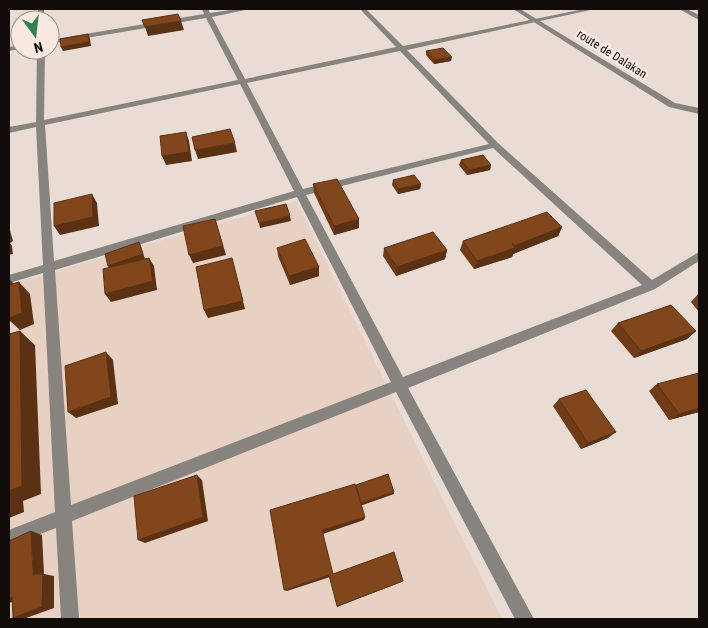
<svg xmlns="http://www.w3.org/2000/svg" width="708" height="628" font-family="'Roboto Condensed',sans-serif">
<rect width="100%" height="100%" fill="#e9dcd5"/>
<!-- commercial -->
<path fill="#e6d1c3" d="M296,201L502,619H9V285Z"/>
<g fill="none" stroke-linecap="round" stroke-linejoin="round">
<!-- minor -->
<path fill="#87837f" fill-rule="evenodd" d="M38,9H44V20H38Z
M202,9H208L210,13L237,9H250L212,17L245,79L396,47L360,9H366L403,46L584,9H595L407,50L498,143L652,280L699,252V261L655,289L408,388L534,619H515L396,392L72,521L79,619H61L56,528L9,546V530L55,512L43,273L9,283V275L43,265L36,127L9,133V127L36,122L37,50H45L44,120L238,80L206,18L50,44V40L204,14ZM400,51L489,144L303,189L247,83ZM240,84L294,191L54,261L45,125ZM493,148L642,285L403,377L306,195ZM297,197L391,382L71,505L55,270Z
M679,9H687L699,15V20Z
M20,45V49L9,51V47Z"/>
<!-- tertiary -->
<path fill="#87837f" fill-rule="evenodd" d="M513,9H520L675,103L699,108V114L669,107Z"/>
</g>
<!-- wall -->
<path fill="#703c18" d="M426,51L451,61L434,64L426,55Z
M461,160L491,165L490,170L467,175L459,165Z
M393,180L421,184L420,189L398,194L392,185Z
M313,184L359,228L334,235L314,193Z
M562,227L558,236L513,254L512,257L474,269L460,250L463,241Z
M277,248L319,267V276L290,285L278,256Z
M384,248L447,250L445,259L396,276L383,256Z
M699,293V312L691,302Z
M618,323L696,331L687,339L634,358L611,331Z
M657,384L699,412L669,420L649,391Z
M559,399L608,438L581,449L553,406Z"/>
<!-- shaded-wall -->
<path fill="#5b3114" d="M181,21L184,30L148,36L145,27Z
M88,34L90,39L91,46L63,51L61,47Z
M452,57L451,61L434,64V60Z
M186,132L189,141L192,161L166,165L162,156Z
M235,143L237,152L198,159L195,150Z
M491,165L490,170L467,175L469,170Z
M421,184L420,189L398,194V189Z
M92,194L97,203L99,226L60,235L54,226Z
M290,216L291,221L260,228L259,223Z
M215,219L226,255L193,263L189,255Z
M359,219V228L334,235V226Z
M9,227L13,241L10,243L12,246L13,254L9,255Z
M562,227L558,236L513,254L512,257L474,269L477,261Z
M139,242L141,247L145,259L111,270L108,266Z
M447,250L445,259L396,276L397,267Z
M149,258L154,266L157,290L111,302L105,294Z
M232,258L245,309L208,318L204,310Z
M319,267V276L290,285L289,276Z
M9,279L16,286L9,289Z
M19,282L30,294L34,324L20,330L9,320V308Z
M20,331L35,345L41,494L23,501L24,512L9,518V491Z
M696,331L687,339L634,358L641,351Z
M106,352L113,360L118,404L76,418L68,412Z
M699,408V412L669,420L679,414Z
M616,432L608,438L581,449L588,443Z
M197,475L202,480L208,521L145,543L138,540Z
M394,492V494L360,506L361,503Z
M365,517L364,520L323,534L322,530Z
M31,531L42,535L44,574L54,576V608L26,618H13L33,574Z
M329,575L330,577L287,591L284,590Z
M403,581L401,582L337,607V606Z
M12,597L24,598L9,603V598Z"/>
<!-- building -->
<path fill="#82461c" stroke="#5b3114" d="M178,14L181,21L145,27L142,20Z
M88,34L89,42L61,47L60,39Z
M443,48L452,57L434,60L426,51Z
M230,129L235,143L195,150L192,137Z
M186,132L189,152L162,156L160,136Z
M483,155L491,165L469,170L461,160Z
M414,175L421,184L398,189L393,180Z
M337,179L359,219L334,226L313,184Z
M92,194L93,217L54,226V203Z
M286,204L290,216L259,223L255,211Z
M547,212L562,227L514,246L512,243L515,248L477,261L463,241Z
M215,219L223,246L189,255L183,226Z
M433,232L447,250L397,267L384,248Z
M305,239L319,267L289,276L277,248Z
M139,242L143,254L108,266L105,254Z
M149,258L153,281L105,294L103,269Z
M232,258L243,301L204,310L196,267Z
M19,282L22,313L9,318V285Z
M671,305L696,331L641,351L618,323Z
M20,331L22,486L9,491V334Z
M106,352L111,397L68,412L65,366Z
M699,373V408L679,414L657,384Z
M586,390L616,432L588,443L559,399Z
M388,474L394,492L361,503L356,485Z
M197,475L203,517L138,540L134,496Z
M355,484L365,517L322,530L333,574L394,552L403,581L337,606L329,575L284,590L270,510Z
M31,531L33,574H43L42,607L13,618L12,597L9,598V541Z"/>
<g text-anchor="middle" stroke-width="5" stroke-linejoin="round" paint-order="stroke">
<!-- far-street labels -->
<g font-size="12" fill="#110c0a" stroke="#f7e9e2">
<text transform="translate(612 54) rotate(32)" y="4">route de Dalakan</text>
</g>
</g>
<!-- border -->
<rect width="708" height="628" fill="none" stroke="#110c0a" stroke-width="20"/>
<!-- north arrow -->
<g transform="translate(35 35) rotate(165)"><circle r="24" fill="#f7e9e2" stroke="#9b918c"/>
<path d="M0-4L9 19L0 12L-9 19Z" fill="#308152"/>
<text y="-8" font-size="14" font-weight="bold" text-anchor="middle" fill="#110c0a">N</text>
</g>
</svg>
